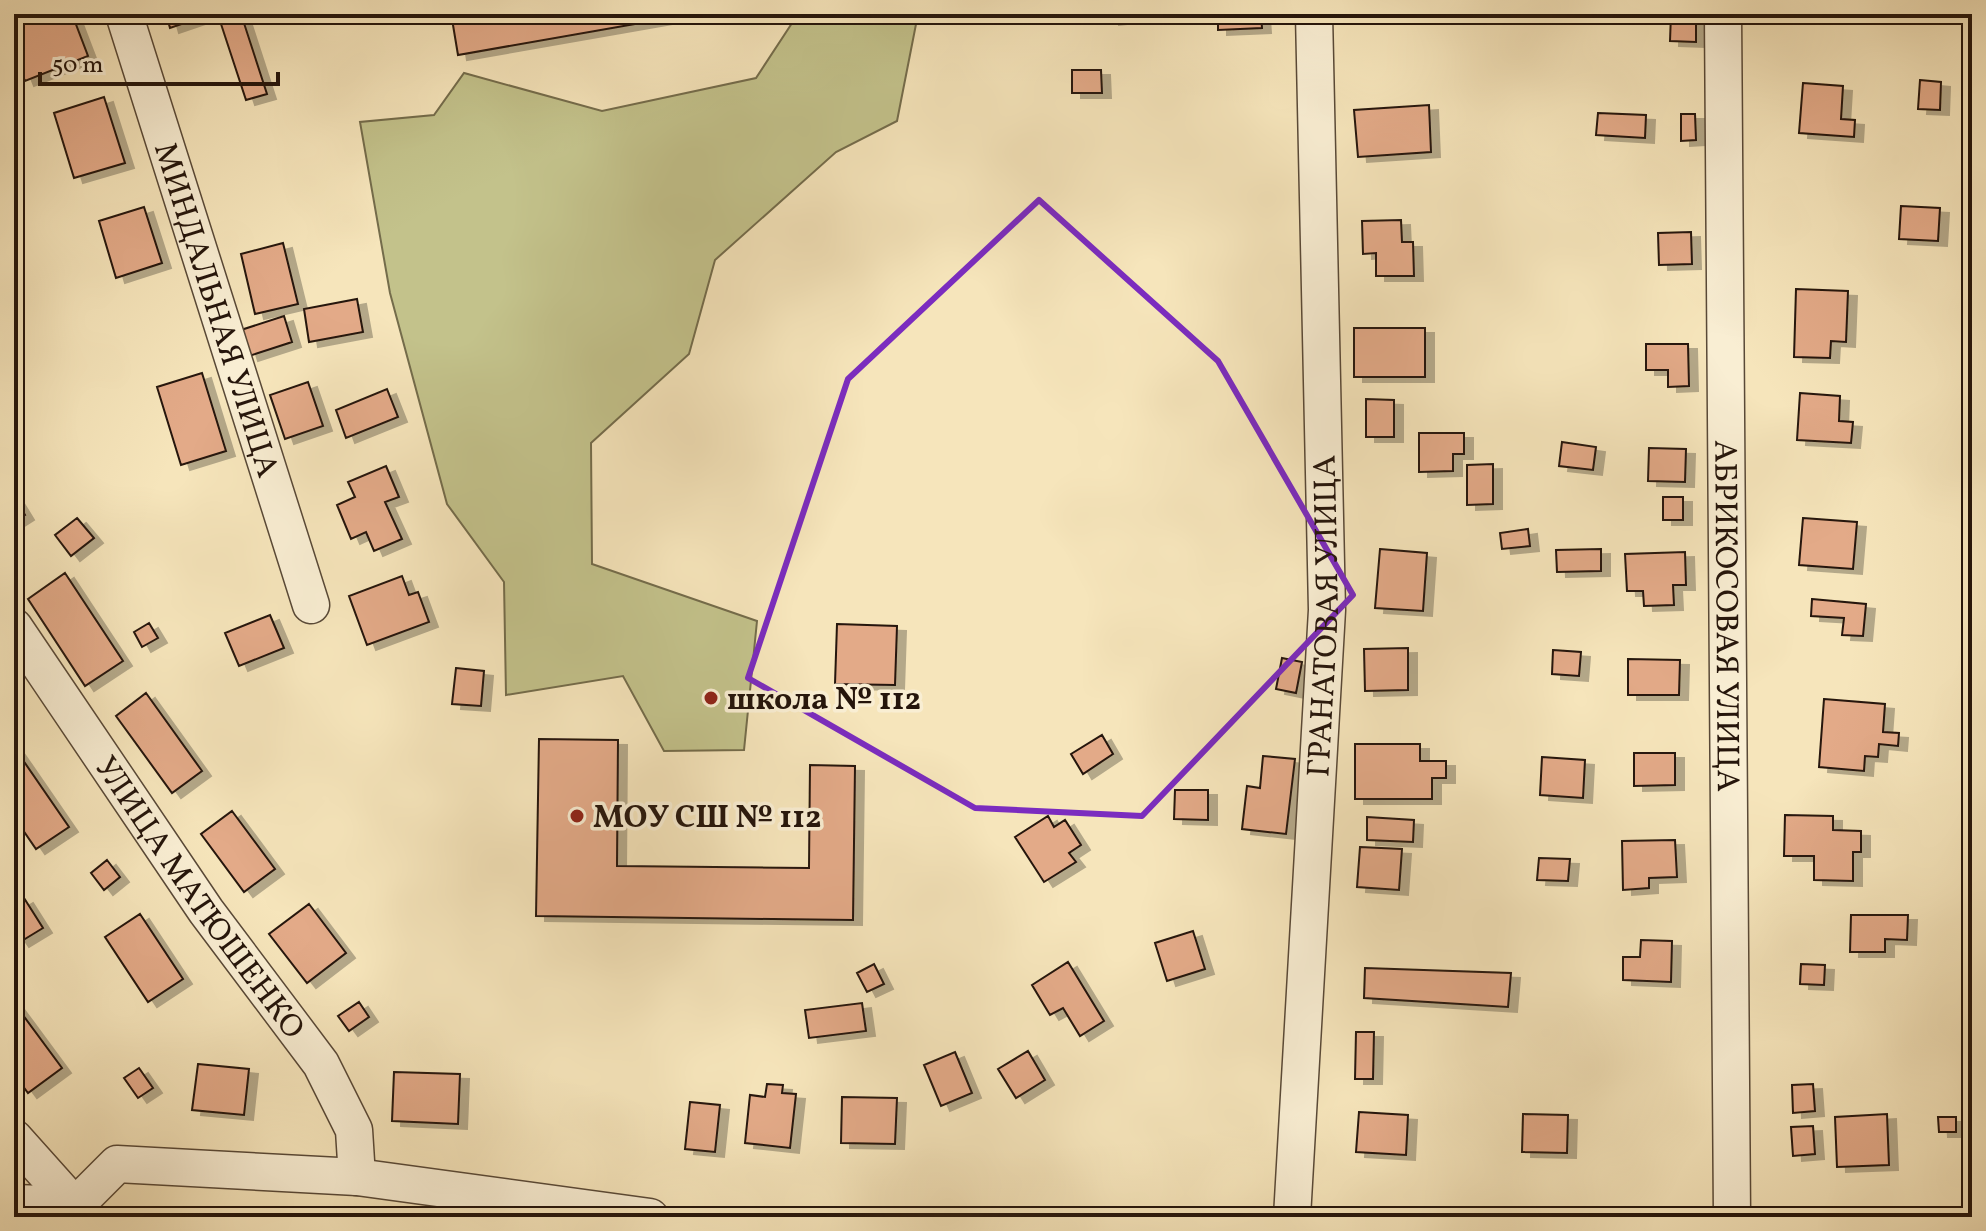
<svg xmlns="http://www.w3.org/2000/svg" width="1986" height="1231" font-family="Vollkorn,serif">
<defs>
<filter id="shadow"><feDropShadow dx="9" dy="5" stdDeviation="0" flood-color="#0004"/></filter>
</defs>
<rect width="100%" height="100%" fill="#f6e5bb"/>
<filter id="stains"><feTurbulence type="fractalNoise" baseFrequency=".0025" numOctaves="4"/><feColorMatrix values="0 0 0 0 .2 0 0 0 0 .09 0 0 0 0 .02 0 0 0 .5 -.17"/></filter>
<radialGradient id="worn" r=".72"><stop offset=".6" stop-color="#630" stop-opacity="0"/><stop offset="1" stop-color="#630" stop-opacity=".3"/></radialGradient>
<!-- green -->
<path fill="#c3c28b" stroke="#746c4b" stroke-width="2" d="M798,14H918L897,121L836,152L715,260L689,354L591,443L592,564L757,621L744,750L664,751L623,676L506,695L504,582L447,504L390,293L360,122L434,115L464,73L602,111L756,78Z"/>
<!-- building -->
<path fill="#e3aa88" stroke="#25150b" stroke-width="2" filter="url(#shadow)" d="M48,14H72L88,56L25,81L14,53V27Z
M166,14H211L170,28Z
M692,14L458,55L452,19L479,14Z
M1110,14H1156V15L1110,20Z
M1218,14H1261L1262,28L1218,30Z
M1671,14H1696V42L1670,41Z
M242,17L267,94L246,100L221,24Z
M1072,70H1101L1102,93H1072Z
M1920,80L1941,82L1940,110L1918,109Z
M1803,83L1843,86L1841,119L1855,120L1854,137L1799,133Z
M104,97L125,163L74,178L54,113Z
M1429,105L1431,152L1358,157L1354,110Z
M1598,113L1646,115L1645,138L1596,135Z
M1681,114H1695L1696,140L1681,141Z
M1901,206L1940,208L1938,241L1899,239Z
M144,207L162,263L116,278L99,221Z
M1401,220L1402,242H1413L1414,276H1376V253L1363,254L1362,221Z
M1691,232L1692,264L1659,265L1658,233Z
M283,243L298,304L255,314L241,254Z
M1796,289L1848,291L1846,342L1831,341L1830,358L1794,357Z
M357,299L363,332L309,342L304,309Z
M284,316L292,342L249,356L241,330Z
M1354,328H1425V377H1354Z
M1646,344H1688L1689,386L1668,387V370H1646Z
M202,373L226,451L181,465L157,387Z
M308,382L323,426L285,439L270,395Z
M387,389L398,417L346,438L336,410Z
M1800,393L1840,396L1839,421L1853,422L1851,443L1797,440Z
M1366,399L1394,400V437H1366Z
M1419,433H1464V454H1453V471L1419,472Z
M1562,442L1596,447L1593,470L1559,466Z
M1649,448L1686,449L1685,482L1648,481Z
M1493,464V504L1467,505V465Z
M386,466L399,497L385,502L402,539L374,551L366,532L351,539L337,505L355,497L348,482Z
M14,497L25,515L14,522Z
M1663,497H1683V520H1663Z
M77,518L94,538L71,556L55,535Z
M1803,518L1857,522L1853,569L1799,565Z
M1528,529L1530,546L1502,549L1500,533Z
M1380,549L1427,553L1423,611L1375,608Z
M1601,549V571L1557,572L1556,550Z
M1685,552L1686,585H1673L1674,605L1644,606L1643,591H1627L1625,554Z
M65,573L123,661L85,686L28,599Z
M402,576L409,595L418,592L429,622L367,645L349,596Z
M1812,599L1866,604L1863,636L1842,635L1844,618L1811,616Z
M270,615L284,648L239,666L225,633Z
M149,623L158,638L142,647L134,632Z
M837,624L897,626L895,685L835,684Z
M1408,648V690L1365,691L1364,649Z
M1553,650L1581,652L1579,676L1552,674Z
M1282,658L1302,662L1296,693L1276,689Z
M1628,659L1680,660L1679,695H1628Z
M456,668L484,671L481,706L452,704Z
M146,693L202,771L172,793L116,716Z
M1824,699L1885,704L1883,732L1899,733L1898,746L1879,744L1878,757L1865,756L1864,771L1819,767Z
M1102,735L1113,754L1083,774L1071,754Z
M539,739L618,740L617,866L809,868L810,765L855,766L853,920L536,916Z
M1355,744H1420V761H1446V778H1432V799H1355Z
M16,750L69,827L36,849L14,817Z
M1634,753H1675V785L1634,786Z
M1263,756L1295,759L1286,834L1242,829L1247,786L1260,788Z
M1542,757L1585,760L1583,798L1540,795Z
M1175,790H1208V820L1174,819Z
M232,811L275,869L244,892L201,834Z
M1785,815L1833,816V830L1861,831V852H1853V881L1814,880V856H1784Z
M1048,816L1054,827L1065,820L1081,845L1069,853L1076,862L1044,882L1015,837Z
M1367,817L1414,820L1413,842L1367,840Z
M1675,840L1677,877L1649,878V888L1623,890L1622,841Z
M1360,847L1402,849L1399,890L1357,887Z
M1539,858L1570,859L1568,881L1537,880Z
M107,860L120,877L104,890L91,873Z
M24,898L43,928L20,942L14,933V904Z
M309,904L346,953L307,983L269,934Z
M140,914L183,979L148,1002L105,937Z
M1851,915H1908L1907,940L1885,939V952H1850Z
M1193,931L1205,969L1167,981L1155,943Z
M1641,940L1672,941L1671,982L1623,980V957H1640Z
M1068,962L1104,1021L1080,1036L1063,1008L1050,1015L1032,985Z
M874,964L884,984L867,992L857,973Z
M1801,964L1825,965L1824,985L1800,984Z
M1365,968L1511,973L1508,1007L1364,998Z
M359,1002L369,1017L349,1031L338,1016Z
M14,1003L62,1068L28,1093L14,1074Z
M862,1003L866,1031L809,1038L805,1010Z
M1356,1032H1374L1373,1079H1355Z
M1028,1051L1045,1080L1016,1098L998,1069Z
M955,1052L972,1093L941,1106L924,1065Z
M198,1064L249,1069L244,1115L192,1110Z
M139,1068L153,1088L138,1098L124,1078Z
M394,1072L460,1074L458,1124L392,1121Z
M767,1084L783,1085L782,1093L796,1094L790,1148L745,1143L750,1095L765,1097Z
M1813,1084L1815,1111L1793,1113L1792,1085Z
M842,1097L897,1098L895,1144L841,1143Z
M690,1102L720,1105L715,1152L685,1149Z
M1359,1112L1408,1115L1406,1155L1356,1152Z
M1964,1113H1972V1157H1964Z
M1523,1114L1568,1115L1567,1153L1522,1152Z
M1887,1114L1889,1165L1837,1167L1835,1117Z
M1938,1117H1956V1132H1939Z
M1813,1126L1815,1154L1793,1156L1791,1127Z"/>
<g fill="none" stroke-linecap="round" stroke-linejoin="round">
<!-- street casing -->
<g stroke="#594937" stroke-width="39">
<g id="street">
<path id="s1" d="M124,14L311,605"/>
<path id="s2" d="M1723,14L1732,1217"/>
<path id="s3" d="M14,627L206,911L321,1064L354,1130L357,1177"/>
<path d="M14,1138L82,1214"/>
<path d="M14,1203L76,1205L117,1164L357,1177L650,1217"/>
<path id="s4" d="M1292,1217L1327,610L1314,14"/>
</g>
</g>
<!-- street -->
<use href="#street" stroke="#f9eed3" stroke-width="36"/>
</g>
<!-- marked area -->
<path fill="none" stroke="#7b2cbf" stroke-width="6" stroke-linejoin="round" d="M1039,200L1218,361L1353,595L1142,816L975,808L748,678L848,379Z"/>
<!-- markers -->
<g fill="#8f2418" stroke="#f9eed3" stroke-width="3">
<circle cx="711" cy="698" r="8"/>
<circle cx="577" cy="816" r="8"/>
</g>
<g text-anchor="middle" stroke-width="7" stroke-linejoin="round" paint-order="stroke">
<!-- street labels -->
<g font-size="32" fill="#25150b" stroke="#f9eed3">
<text dy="11" stroke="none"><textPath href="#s1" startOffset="310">МИНДАЛЬНАЯ УЛИЦА</textPath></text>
<text dy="11" stroke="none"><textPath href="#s4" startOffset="602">ГРАНАТОВАЯ УЛИЦА</textPath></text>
<text dy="11" stroke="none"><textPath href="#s2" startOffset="602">АБРИКОСОВАЯ УЛИЦА</textPath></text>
<text dy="11" stroke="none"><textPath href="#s3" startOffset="328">УЛИЦА МАТЮШЕНКО</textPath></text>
</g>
<!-- poi labels -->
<g font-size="32" font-weight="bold" fill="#25150b" stroke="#f9eed3" text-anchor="start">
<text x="727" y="709">школа № 112</text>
<text x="593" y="827">МОУ СШ № 112</text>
</g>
</g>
<!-- margin -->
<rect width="1986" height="1231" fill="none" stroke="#f6e5bb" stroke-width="48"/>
<rect x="16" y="16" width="1954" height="1199" fill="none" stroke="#25150b" stroke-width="4"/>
<rect x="24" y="24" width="1938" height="1183" fill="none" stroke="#25150b" stroke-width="2"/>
<!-- scale -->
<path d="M40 72v12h238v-12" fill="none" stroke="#25150b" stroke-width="4"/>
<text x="52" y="72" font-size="24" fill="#25150b" stroke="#f9eed3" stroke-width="6" paint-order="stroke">50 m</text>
<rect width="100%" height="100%" filter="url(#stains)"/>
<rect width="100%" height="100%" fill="url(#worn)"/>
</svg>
